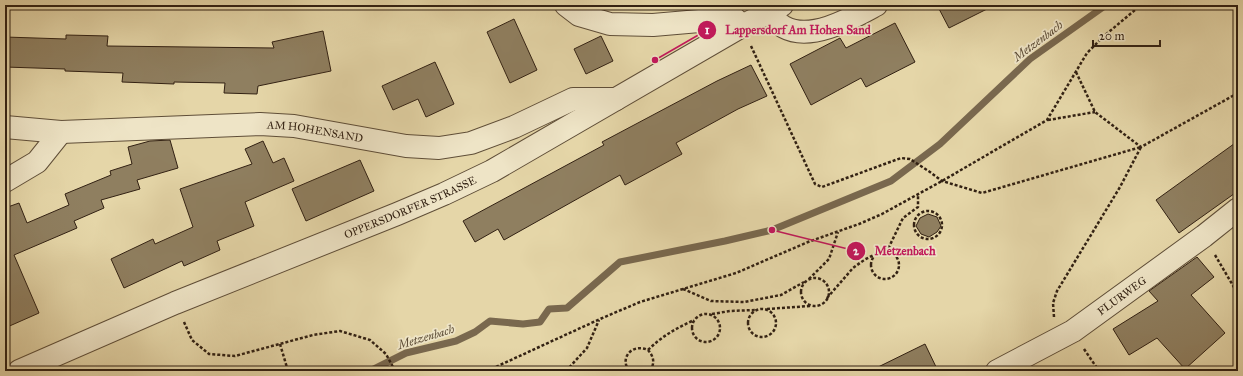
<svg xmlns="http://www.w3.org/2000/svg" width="1243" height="376" font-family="'IM FELL Great Primer',serif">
<rect width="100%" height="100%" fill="#e5d6a8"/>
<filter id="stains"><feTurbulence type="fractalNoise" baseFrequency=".005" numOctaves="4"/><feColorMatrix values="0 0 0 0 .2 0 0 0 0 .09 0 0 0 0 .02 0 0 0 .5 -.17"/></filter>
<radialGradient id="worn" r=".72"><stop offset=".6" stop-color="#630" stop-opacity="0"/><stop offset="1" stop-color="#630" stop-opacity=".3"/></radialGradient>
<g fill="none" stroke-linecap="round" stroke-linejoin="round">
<!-- stream -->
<path stroke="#79684e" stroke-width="7" d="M370,371L406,353L456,341L475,332L490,321L523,324L540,322L549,309L567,308L620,262L725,241L772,230L891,181L940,144L1030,59L1106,5"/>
</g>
<!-- building -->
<path fill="#8f7f60" stroke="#322113" d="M937,5H995L949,28Z
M514,19L537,70L510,83L487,32Z
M895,23L915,62L866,87L861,78L811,105L790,64L840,38L846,48Z
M323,31L331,71L258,86L257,94L224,93L225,83L174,82V84L122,82L123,73L65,71V69L5,67V37L66,39V35L108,36L107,46L274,48L272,42Z
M601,36L613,61L586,74L574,49Z
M435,62L454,104L426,117L418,99L393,110L382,86Z
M751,65L767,96L738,109L676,143L682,154L625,185L620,175L504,240L498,229L475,242L463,221L604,145L602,142L717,81Z
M170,140L178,168L137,180L140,189L101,200L104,208L74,221L77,228L14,255L39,313L5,328V208L19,203L27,223L69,205L65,194L111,175L110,171L132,164L128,147L150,141Z
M263,141L273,163L284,158L294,181L245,202L254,226L217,241L220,250L184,266L182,261L124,288L111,259L153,239L155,244L193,227L180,189L252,164L245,149Z
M1238,141V191L1179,233L1156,200Z
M360,160L374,191L306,221L292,189Z
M928,214L937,217L941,226L937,232L929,237L921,234L916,226L920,218Z
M1197,257L1214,277L1191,295L1225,333L1185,369L1157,338L1129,355L1113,329L1158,301L1149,291Z
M925,344L938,371H870Z"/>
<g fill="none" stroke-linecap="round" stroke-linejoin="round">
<!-- minor casing -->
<g stroke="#5f4e38" stroke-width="24">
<g id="minor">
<path d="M566,5L579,15L610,24L653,25L734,18L742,26"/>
<path d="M768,12C773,17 778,24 784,27C811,42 852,18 876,5"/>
<path id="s1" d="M5,127L61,132L260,124L294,126L406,146L439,148L471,143L514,127L573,99H616"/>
<path d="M5,181L37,162L61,132"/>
<path id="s2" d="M19,371L175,303L397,214L444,194L492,171L742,26L782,5"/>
<path id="s3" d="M997,371L1073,331L1204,236L1238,209"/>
</g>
</g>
<!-- path -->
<path stroke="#322113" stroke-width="2.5" stroke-dasharray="3 2" stroke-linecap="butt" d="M751,46L815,184L822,187L901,158L910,159L930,172L942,181L982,193L1141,147
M1076,72L1095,112L1141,147L1238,93
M1048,120L1095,112
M914 225a14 14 0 1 1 28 0a14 14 0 1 1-28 0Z
M871 265a14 14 0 1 1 28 0a14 14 0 1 1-28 0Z
M1215,255L1235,289
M801 292a14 14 0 1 1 28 0a14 14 0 1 1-28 0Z
M809,279L829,259L838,232
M683,289L711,301L744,302L781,295L804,282
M827,298L853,268L864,260L889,247L903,218L918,207V194
M748 323a14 14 0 1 1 28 0a14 14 0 1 1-28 0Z
M767,309L810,306
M712,314L730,311L755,310
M692 328a14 14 0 1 1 28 0a14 14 0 1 1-28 0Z
M1054,317L1053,303L1057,291L1120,187L1141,147
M184,322L192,340L209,354L235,356L313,335L340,331L370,340L386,354L395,371
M280,344L288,371
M1084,349L1099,371
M648,350C662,336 677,328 694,320
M487,371L600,319L640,302L736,273L808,242L859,224L882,214L942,181L1047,120L1087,53L1104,36L1141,5
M566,371L587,348L599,320
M629,371C619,357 633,343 648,350C654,357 655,363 650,371"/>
<!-- minor -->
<use href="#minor" stroke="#eee4c6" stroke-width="22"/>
</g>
<g text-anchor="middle" stroke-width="3.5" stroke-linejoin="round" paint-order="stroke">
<!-- street labels -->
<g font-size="11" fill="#322113" stroke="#eee4c6">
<text dy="4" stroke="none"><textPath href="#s1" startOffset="311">AM HOHENSAND</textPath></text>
<text dy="4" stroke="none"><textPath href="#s2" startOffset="424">OPPERSDORFER STRASSE</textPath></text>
<text dy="4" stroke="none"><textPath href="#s3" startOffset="146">FLURWEG</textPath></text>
</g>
<!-- water labels -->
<g font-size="12" font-style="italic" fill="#5b4b35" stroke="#eee4c6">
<text transform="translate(1038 41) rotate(-37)" y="4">Metzenbach</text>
<text transform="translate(426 337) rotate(-17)" y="4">Metzenbach</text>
</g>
</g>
<!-- callouts -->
<path fill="none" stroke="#c2185b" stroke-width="1.5" d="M655 60L707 30M772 230L856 251"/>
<g fill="#c2185b" stroke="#eee4c6" stroke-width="1.5">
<circle cx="655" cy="60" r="4"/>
<circle cx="772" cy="230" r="4"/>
<circle cx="707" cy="30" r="10"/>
<circle cx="856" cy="251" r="10"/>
</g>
<g font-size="12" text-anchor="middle" font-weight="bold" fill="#fff">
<text x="707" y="34">1</text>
<text x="856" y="255">2</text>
</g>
<g font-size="12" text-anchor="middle" font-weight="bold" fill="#c2185b" stroke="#eee4c6" stroke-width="3.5" stroke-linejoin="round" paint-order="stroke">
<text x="798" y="34">Lappersdorf Am Hohen Sand</text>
<text x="905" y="255">Metzenbach</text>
</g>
<!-- margin -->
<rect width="1243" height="376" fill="none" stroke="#e5d6a8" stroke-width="20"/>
<rect x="6" y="6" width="1231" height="364" fill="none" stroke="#322113" stroke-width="2"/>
<rect x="10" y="10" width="1223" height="356" fill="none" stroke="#322113"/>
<!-- scale -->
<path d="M1093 40v6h67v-6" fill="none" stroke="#322113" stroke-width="2"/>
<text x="1099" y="40" font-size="12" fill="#322113" stroke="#eee4c6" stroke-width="3" paint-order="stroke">20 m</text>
<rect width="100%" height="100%" filter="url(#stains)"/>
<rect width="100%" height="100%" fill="url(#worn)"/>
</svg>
